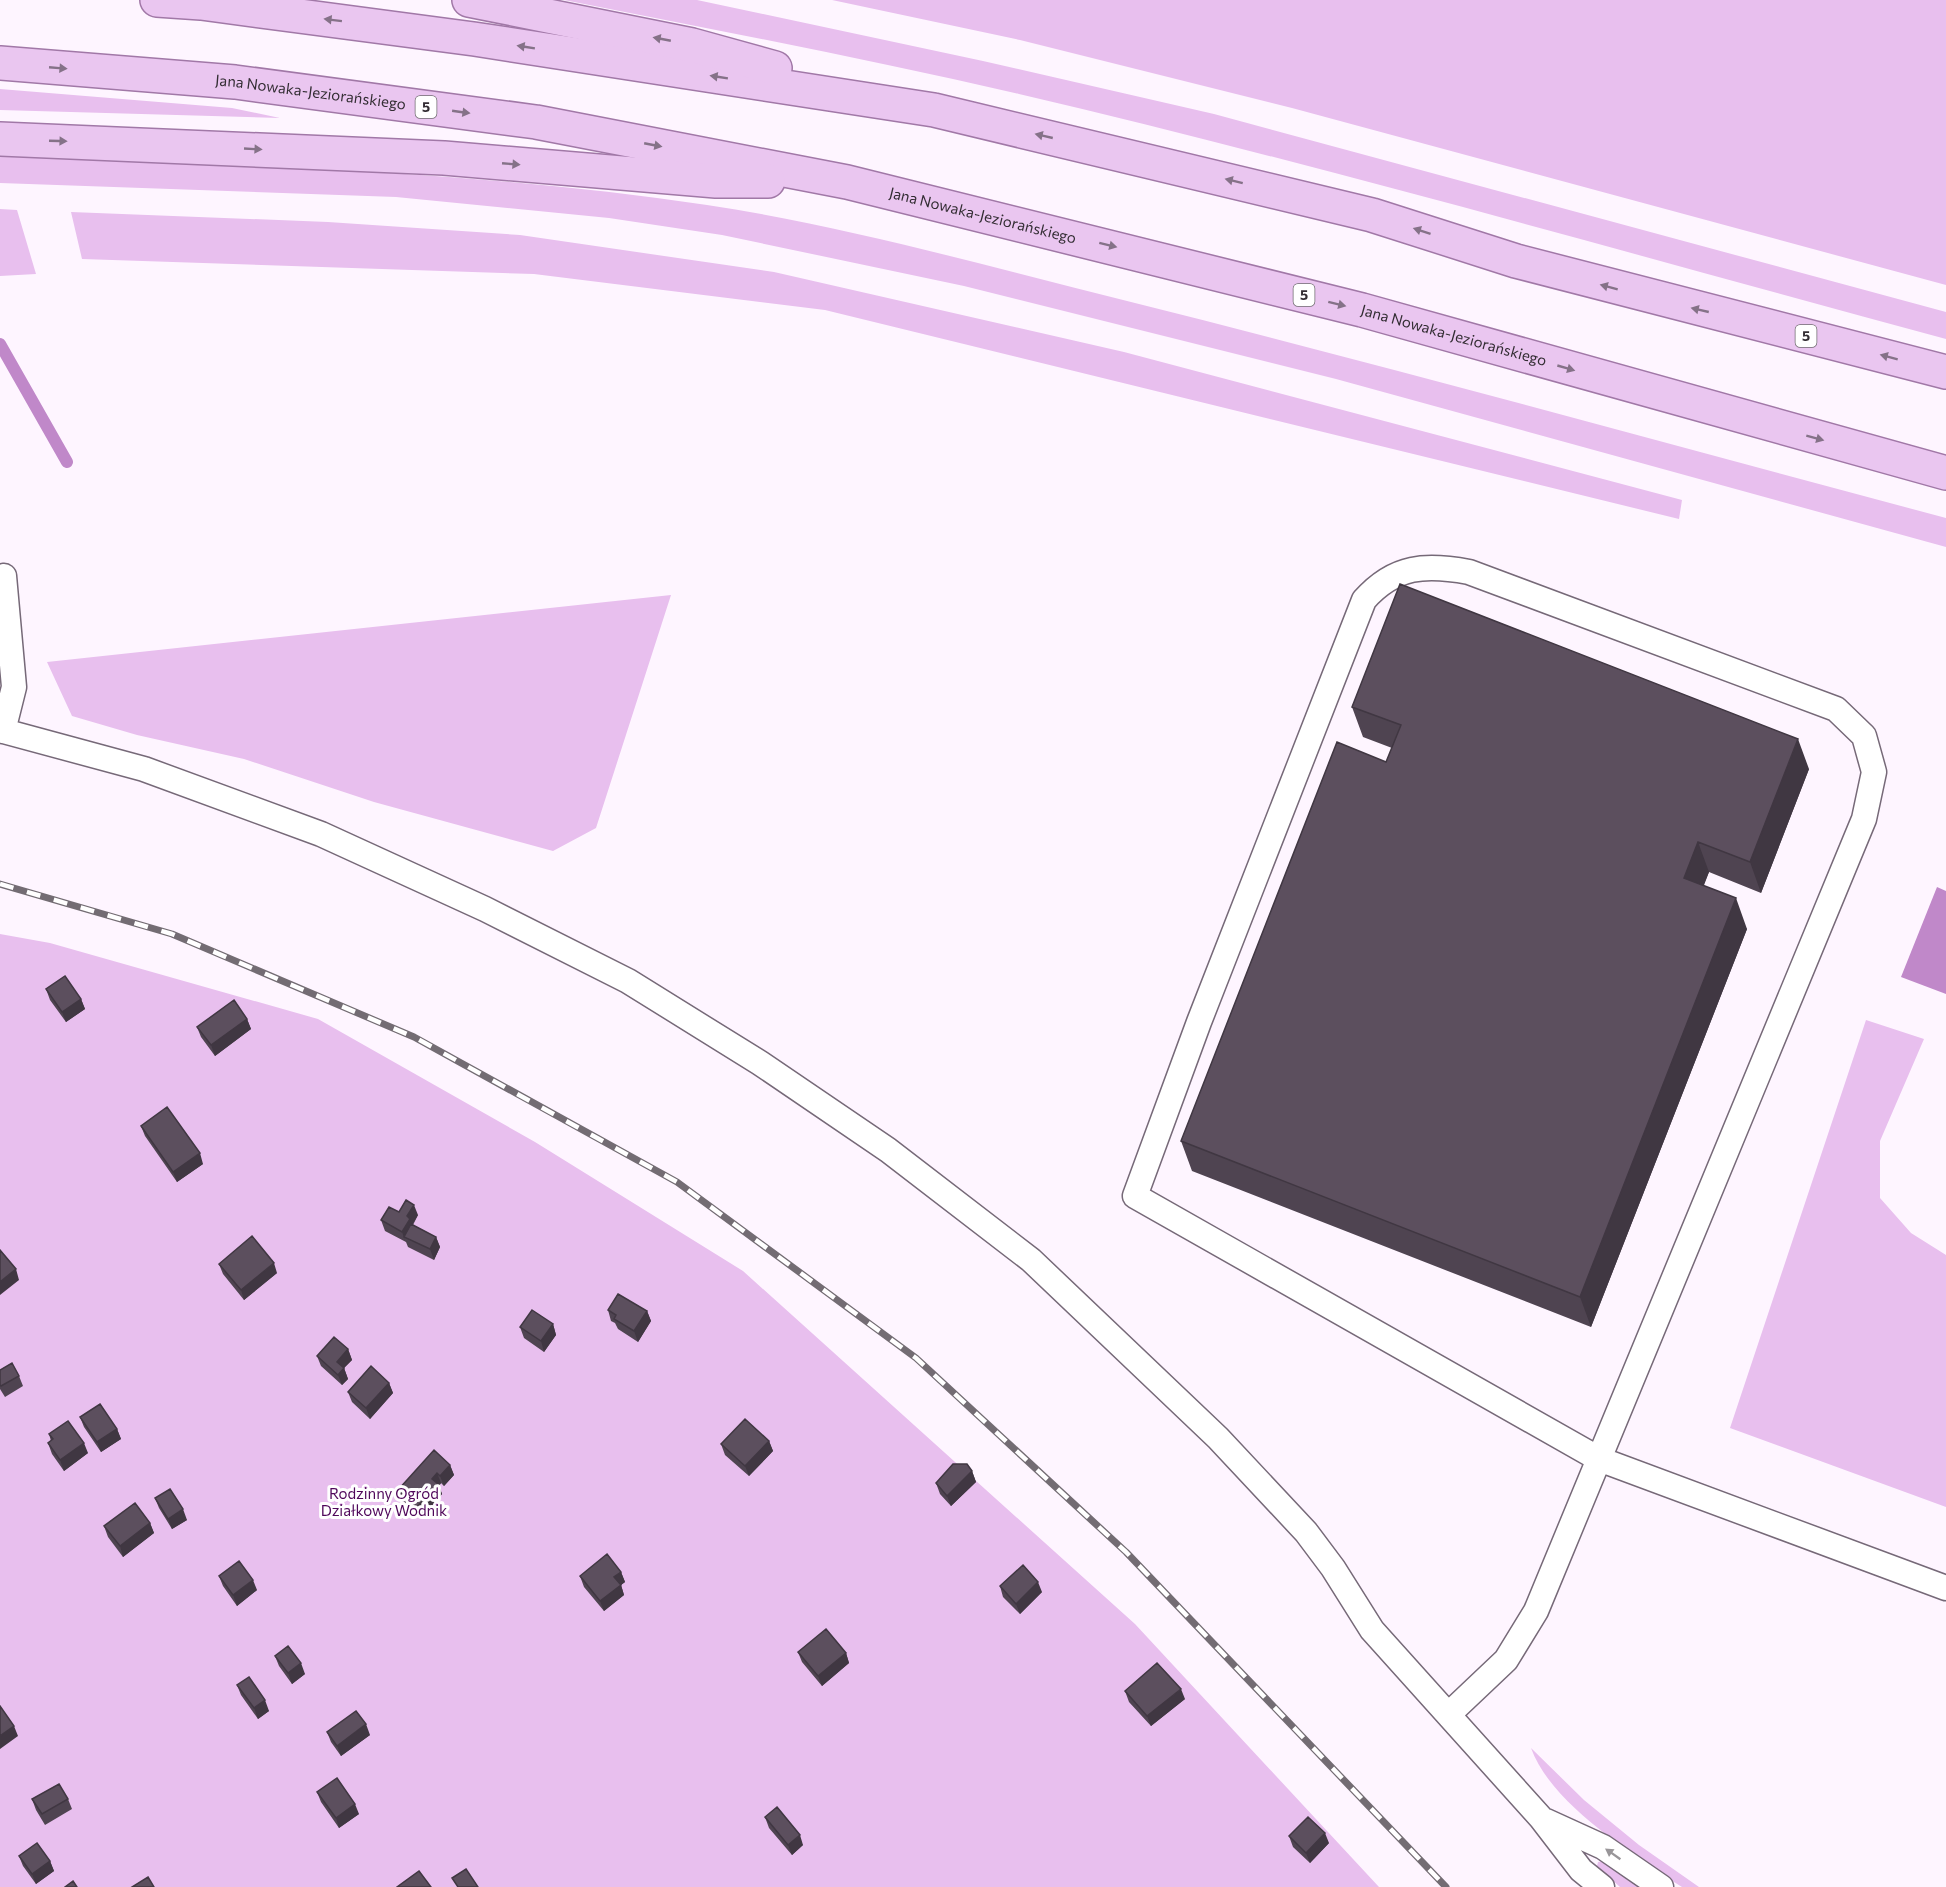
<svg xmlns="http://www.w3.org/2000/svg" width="1946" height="1887" font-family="Commissioner,sans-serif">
<rect width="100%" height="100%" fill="#fef5ff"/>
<!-- green -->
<path fill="#e8bfee" d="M564,0H697L983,61L1214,114L1946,312V339C1638,256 1330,167 1019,94C868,59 716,30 564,0Z
M832,0H1946V285L1292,108L1020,40Z
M0,89L232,108L280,118L0,110Z
M0,156C238,165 470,170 707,205C852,227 993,268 1135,303C1406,371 1676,446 1946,518V547L1336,379L964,286L722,235L609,218L396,197L0,183Z
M0,209L17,210L36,274L0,276Z
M71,212L328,222L520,235L774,272L1124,352L1682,500L1679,519L825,310L534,274L82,259Z
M671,595L596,828L553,851L374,802L244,759L137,735L72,716L47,662Z
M0,934L50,943L318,1019L535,1142L743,1271L1135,1624L1379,1887H0Z
M1866,1020L1924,1039L1880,1141V1198L1911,1233L1946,1255V1507L1730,1428Z
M1531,1748L1584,1800L1639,1845L1699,1887H1682L1674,1882C1627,1850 1551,1803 1531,1748Z
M1603,1861L1638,1887H1620L1597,1866L1598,1862Z"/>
<!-- water -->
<path fill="#c088c9" d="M1937,887L1946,891V994L1901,977Z"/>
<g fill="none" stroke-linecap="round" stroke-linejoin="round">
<!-- stream -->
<path stroke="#c088c9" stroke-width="12" d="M0,344L67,462"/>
<!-- lane casing -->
<g stroke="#766978" stroke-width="27">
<path id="lane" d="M0,730L144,769L321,834L485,909L628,981L760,1063L888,1150L1031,1260L1218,1438L1306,1532L1333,1568L1372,1630L1541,1818L1581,1870L1602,1887
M3,731L14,687L4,576
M1449,1714L1506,1660L1536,1611L1864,819L1874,772L1864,736L1836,709L1469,572C1426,564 1395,565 1364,600L1199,1022L1135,1196L1599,1459L1946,1588
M1546,1821L1603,1847L1661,1887"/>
</g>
<!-- primary casing -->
<g stroke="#a178a7" stroke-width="36">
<g id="primary">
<path d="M157,0L201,3L474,39L934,110L1372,215L1516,261L1946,372"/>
<path d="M469,0L692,45L775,68"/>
<path id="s1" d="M0,63L235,82L536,122L847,182L1362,310L1946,473"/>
<path d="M0,139L444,158L716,181H768"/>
</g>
</g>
<!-- lane -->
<use href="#lane" stroke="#fff" stroke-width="24"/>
<!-- primary -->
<use href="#primary" stroke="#eac6f0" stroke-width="33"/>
<!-- rail casing -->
<g stroke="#736c73" stroke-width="7">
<path id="rail" d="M0,884L172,934L414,1037L677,1182L916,1358L1126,1552L1446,1887"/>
</g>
<!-- rail -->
<use href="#rail" stroke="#fff" stroke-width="4.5" stroke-dasharray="14" stroke-linecap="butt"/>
</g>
<!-- wall -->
<path fill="#4f4451" d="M1352,707L1809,769L1761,893L1709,872L1703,886L1747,929L1591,1327L1192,1171L1181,1141L1386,762L1392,748L1363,737Z
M46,989L81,999L85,1009L66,1022L50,1000Z
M247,1019L251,1029L215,1056L201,1037L197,1027Z
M141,1126L203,1164L177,1182L145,1136Z
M399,1212L418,1215L413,1225L436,1237L440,1247L434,1260L408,1247L406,1242L385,1231L381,1220Z
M219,1264L277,1273L244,1300L223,1274Z
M608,1310L647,1311L651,1321L638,1342L618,1329L615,1323L611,1321Z
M553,1324L556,1335L544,1352L524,1338L520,1327Z
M348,1349L352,1360L344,1368L348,1379L342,1385L321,1366L317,1356Z
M0,1370L19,1376L23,1386L5,1397L0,1389Z
M389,1383L393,1393L370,1419L352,1402L348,1392Z
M80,1417L117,1429L121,1439L101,1452L84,1427Z
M49,1434L88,1453L64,1471L52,1454L48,1443L51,1441Z
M769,1441L773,1451L749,1476L725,1455L721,1444Z
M450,1465L454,1475L444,1486L441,1483L439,1486L442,1494L421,1518L402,1500L398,1490Z
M972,1471L976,1482L951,1506L940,1494L936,1483Z
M155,1498L187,1520L172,1529L159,1508Z
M150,1523L154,1533L123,1557L108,1537L104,1526Z
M621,1572L625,1582L621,1585L624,1595L604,1611L584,1587L580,1576Z
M219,1576L257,1590L237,1606L223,1586Z
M1000,1586L1042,1592L1020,1614L1003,1597Z
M798,1652L846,1653L849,1663L822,1686L802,1662Z
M275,1656L305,1674L292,1684L279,1666Z
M237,1685L269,1711L258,1719L241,1695Z
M1125,1691L1185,1699L1151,1726L1129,1702Z
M327,1732L370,1735L341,1756L331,1742Z
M317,1792L359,1814L339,1828L321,1802Z
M32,1799H68L72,1809L45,1825L36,1810Z
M765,1817L803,1845L792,1855L769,1828Z
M1289,1836L1329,1843L1310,1863L1293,1847Z
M19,1856L50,1861L54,1871L36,1884L23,1866Z"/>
<!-- shaded-wall -->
<path fill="#403742" d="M1798,739L1809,769L1761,893L1750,862Z
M1698,842L1709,872L1695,909L1684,878Z
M1736,898L1747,929L1591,1327L1580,1297Z
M81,999L85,1009L66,1022L62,1012Z
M247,1019L251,1029L215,1056L211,1045Z
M200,1153L203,1164L177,1182L173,1172Z
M414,1205L418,1215L412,1225L414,1229L404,1237L406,1243L402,1232L407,1216Z
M436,1237L440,1247L434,1260L430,1249Z
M274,1263L277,1273L244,1300L241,1290Z
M16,1269L19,1280L0,1295V1282Z
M647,1311L651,1321L638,1342L634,1331Z
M553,1324L556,1335L544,1352L541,1341Z
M348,1349L352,1360L344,1368L348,1379L342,1385L338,1375L337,1362Z
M389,1383L393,1393L370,1419L366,1408Z
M117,1429L121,1439L101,1452L97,1442Z
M769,1441L773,1451L749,1476L745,1466Z
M84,1443L88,1453L64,1471L60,1460Z
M450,1465L454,1475L444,1486L440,1476Z
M972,1471L976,1482L951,1506L947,1496Z
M437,1473L441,1483L439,1486L442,1494L421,1518L417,1507L432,1479Z
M183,1509L187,1520L172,1529L168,1519Z
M150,1523L154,1533L123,1557L120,1546Z
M621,1572L625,1582L621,1585L624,1595L604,1611L600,1601L614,1577Z
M253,1580L257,1590L237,1606L233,1595Z
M1038,1582L1042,1592L1020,1614L1016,1604Z
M846,1653L849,1663L822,1686L818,1676Z
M301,1663L305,1674L292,1684L288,1673Z
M1181,1689L1185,1699L1151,1726L1147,1716Z
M265,1700L269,1711L258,1719L254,1708Z
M366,1724L370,1735L341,1756L337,1746Z
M14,1726L18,1736L0,1749V1736Z
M355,1804L359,1814L339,1828L336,1818Z
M1325,1833L1329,1843L1310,1863L1306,1853Z
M800,1835L803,1845L792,1855L788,1845Z
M50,1861L54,1871L36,1884L32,1874Z"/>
<!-- building -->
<path fill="#5c4f5e" stroke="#403742" stroke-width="1.5" d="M1400,584L1798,739L1750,862L1698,842L1684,878L1736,898L1580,1297L1181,1141L1337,742L1386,762L1401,725L1352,707Z
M65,976L81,999L62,1012L46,989Z
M234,1000L247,1019L211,1045L197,1027Z
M167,1107L200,1153L173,1172L141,1126Z
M406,1200L414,1205L407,1216L410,1219L402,1232L381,1220L389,1207L399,1212Z
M411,1224L436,1237L430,1249L404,1237Z
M252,1236L274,1263L241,1290L219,1264Z
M0,1250L16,1269L0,1282Z
M618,1294L647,1311L634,1331L614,1319L616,1315L608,1310Z
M532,1310L553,1324L541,1341L520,1327Z
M334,1337L348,1349L337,1362L344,1368L338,1375L317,1356Z
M12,1363L19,1376L1,1386L0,1385V1370Z
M371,1366L389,1383L366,1408L348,1392Z
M100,1404L117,1429L97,1442L80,1417Z
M745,1419L769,1441L745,1466L721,1444Z
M68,1421L84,1443L60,1460L48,1443L53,1439L49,1434Z
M434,1450L450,1465L440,1476L437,1473L432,1479L438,1484L417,1507L398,1490Z
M953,1464H967L972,1471L947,1496L936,1483Z
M170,1489L183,1509L168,1519L155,1498Z
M135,1503L150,1523L120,1546L104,1526Z
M607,1554L621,1572L614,1577L621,1585L600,1601L580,1576Z
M239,1561L253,1580L233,1595L219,1576Z
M1023,1565L1038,1582L1016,1604L1000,1586Z
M826,1629L846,1653L818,1676L798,1652Z
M288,1646L301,1663L288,1673L275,1656Z
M1157,1663L1181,1689L1147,1716L1125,1691Z
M249,1677L265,1700L254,1708L237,1685Z
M0,1706L14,1726L0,1736Z
M356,1711L366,1724L337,1746L327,1732Z
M337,1778L355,1804L336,1818L317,1792Z
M59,1784L68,1799L42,1814L32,1799Z
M777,1807L800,1835L788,1845L765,1817Z
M1308,1817L1325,1833L1306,1853L1289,1836Z
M37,1843L50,1861L32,1874L19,1856Z
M466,1869L478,1887H458L452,1878Z
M419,1871L431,1887H397Z
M148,1877L154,1887H132Z
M73,1881L77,1887H65Z"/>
<!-- one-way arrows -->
<defs><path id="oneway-solid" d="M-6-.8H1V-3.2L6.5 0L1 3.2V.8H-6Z" transform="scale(1.5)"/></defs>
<g fill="#857288">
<use href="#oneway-solid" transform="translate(333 20) rotate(-173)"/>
<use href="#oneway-solid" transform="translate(662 39) rotate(-169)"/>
<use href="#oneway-solid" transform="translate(526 47) rotate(-171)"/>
<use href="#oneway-solid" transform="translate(58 68) rotate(5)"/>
<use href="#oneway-solid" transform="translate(719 77) rotate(-171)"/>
<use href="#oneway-solid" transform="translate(461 112) rotate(8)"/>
<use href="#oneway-solid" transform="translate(1044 136) rotate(-167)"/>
<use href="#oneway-solid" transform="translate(58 141) rotate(2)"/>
<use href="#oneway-solid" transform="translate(653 145) rotate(11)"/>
<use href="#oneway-solid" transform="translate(253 149) rotate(3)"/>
<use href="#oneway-solid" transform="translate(511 164) rotate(5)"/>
<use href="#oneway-solid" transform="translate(1234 181) rotate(-166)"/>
<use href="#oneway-solid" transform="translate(1422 231) rotate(-162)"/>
<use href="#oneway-solid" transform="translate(1108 245) rotate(14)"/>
<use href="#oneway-solid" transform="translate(1609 287) rotate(-165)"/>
<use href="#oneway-solid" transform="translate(1337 304) rotate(14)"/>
<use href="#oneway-solid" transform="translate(1700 310) rotate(-167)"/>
<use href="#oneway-solid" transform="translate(1889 357) rotate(-165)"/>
<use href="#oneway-solid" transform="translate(1566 368) rotate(16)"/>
<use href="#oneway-solid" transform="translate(1815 438) rotate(15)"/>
</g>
<use fill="#999699" href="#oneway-solid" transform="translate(1613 1854) rotate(-145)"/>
<g text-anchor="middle" stroke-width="6" stroke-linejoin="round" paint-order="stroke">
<!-- shield labels -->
<g fill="#fff" stroke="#706c70" stroke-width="1.5">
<rect x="415.5" y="96" width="21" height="22" rx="4.5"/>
<rect x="1293.5" y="284" width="21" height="22" rx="4.5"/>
<rect x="1795.5" y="325" width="21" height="22" rx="4.5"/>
</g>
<g font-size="14" font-weight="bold" fill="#332d33">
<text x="426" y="112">5</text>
<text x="1304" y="300">5</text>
<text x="1806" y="341">5</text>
</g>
<!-- street labels -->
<g font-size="15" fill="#332d33" stroke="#fff">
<text dy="5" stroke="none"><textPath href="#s1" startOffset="312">Jana Nowaka-Jeziorańskiego</textPath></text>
<text dy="5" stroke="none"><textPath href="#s1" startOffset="996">Jana Nowaka-Jeziorańskiego</textPath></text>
<text dy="5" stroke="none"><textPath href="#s1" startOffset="1482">Jana Nowaka-Jeziorańskiego</textPath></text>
</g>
<!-- park labels -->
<g font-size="15" fill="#4f075a" stroke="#fff">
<text x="384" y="1499">Rodzinny Ogród<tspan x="384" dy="17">Działkowy Wodnik</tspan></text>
</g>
</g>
</svg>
